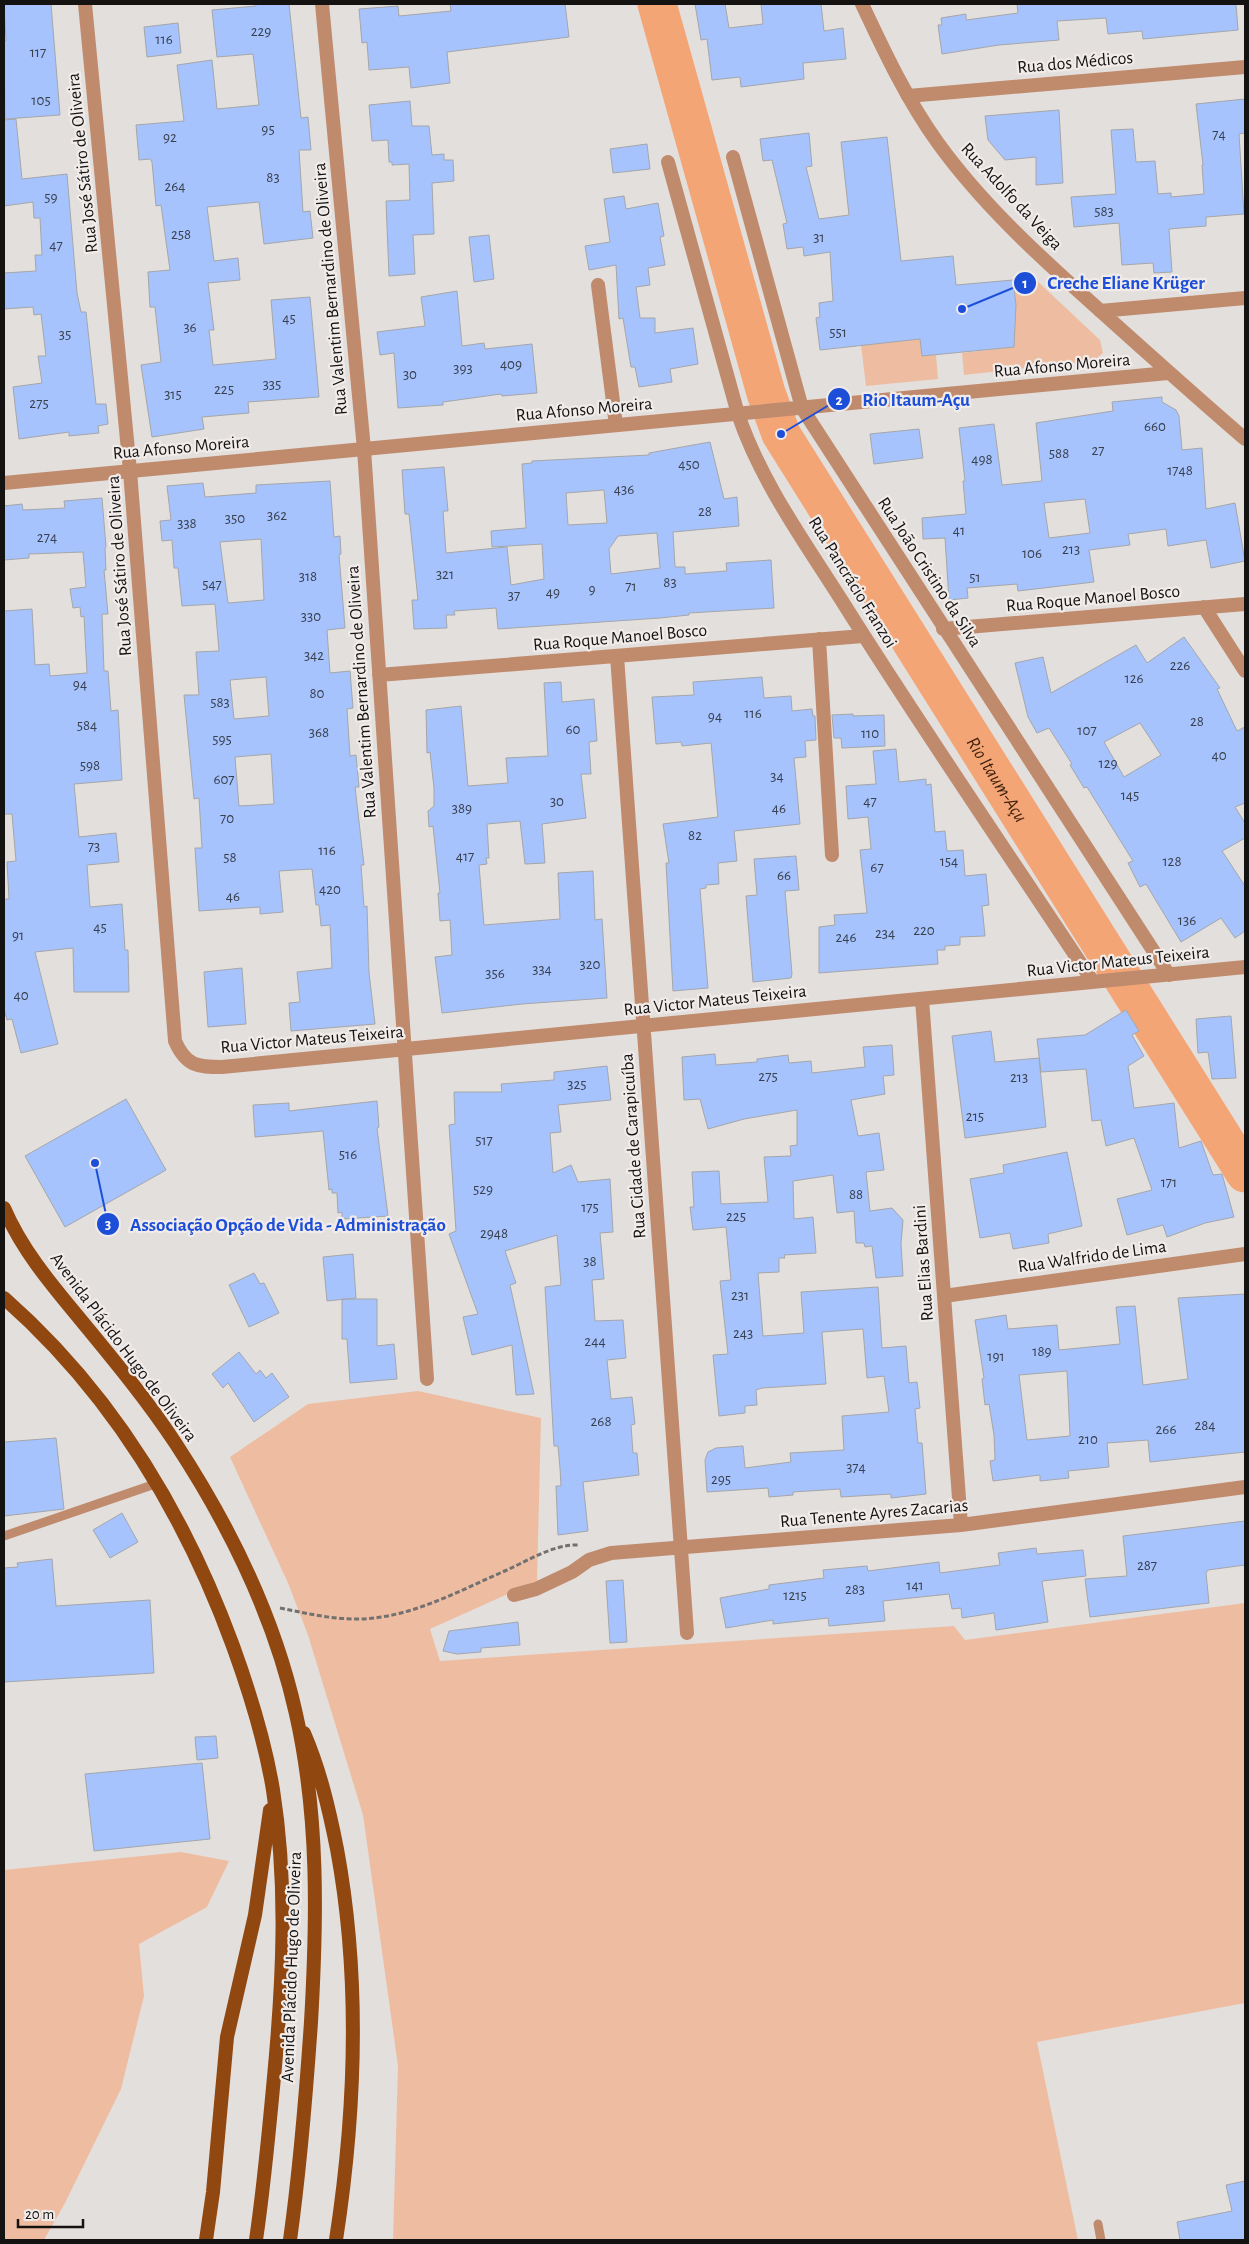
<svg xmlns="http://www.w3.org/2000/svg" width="1249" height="2244" font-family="'Alegreya Sans',sans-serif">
<rect width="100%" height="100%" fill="#e3dfdd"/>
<!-- green -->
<path fill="#eebda1" d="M1034,278L1100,340L1103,353L1097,358L1090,361L964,375L962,353L1014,347L1016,305L1013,280Z
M920,339L922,356L936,355L938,379L866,386L861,345Z
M418,1391L541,1418L537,1581L430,1629L440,1661L954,1626L965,1640L1245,1603V2003L1037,2042L1078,2240H393L398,2066L363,1815L308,1635L288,1583L230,1457L308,1404Z
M181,1852L229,1861L207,1907L139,1944L144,1996L121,2089L65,2203L44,2240H4V1870Z"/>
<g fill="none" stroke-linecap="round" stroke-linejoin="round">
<!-- river -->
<path stroke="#f4a576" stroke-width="39" id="s1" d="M657,4L766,393L781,434L1245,1173"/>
</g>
<!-- building -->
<path fill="#a6c3fe" stroke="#a4a6aa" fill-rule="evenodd" d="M4,4H51L60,115L5,119L4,41H6Z
M256,4H289L301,118L308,117L311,150H299L303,212L310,211L313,238L264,244L259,202L207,207L214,261L238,258L240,280L208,283L214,330H209L213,365L276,359L271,300L310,297L319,397L248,402L249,413L202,417L204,429L152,437L141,365L161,362L155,307H150L148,272L170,270L161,205L156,206L152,162L150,159L139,160L136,125L184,121L177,65L212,60L217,109L259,105L253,54L217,57L212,10L256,6Z
M450,4H565L569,37L447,52L450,83L411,88L409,67L369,70L367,42L362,43L359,9L398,6L399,16L451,11Z
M695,4H725L729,28L763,24L761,4H821L824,31L843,28L846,59L803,63L804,79L741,87L740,77L712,80L707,39L701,40Z
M1017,4H1236L1238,30L1143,39L1142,31L1108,34L1106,18L1057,21L1059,40L999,45L942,54L938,25H942L941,18L966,14V20L1018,13Z
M178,23L181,53L147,57L144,27Z
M1245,99V133L1239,134L1244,214L1206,217V226L1169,229L1172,272L1154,273L1153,263L1122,265L1119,223L1074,227L1071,197L1116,194L1111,130L1133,129L1136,162L1155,161L1158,194L1171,193V197L1204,194L1202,165H1203L1196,104Z
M410,101L412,126H429L432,155L444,154V160H453L454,181L432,183L434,234L413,235L415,274L389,276L386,201L410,200L409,164L392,165V162H389L388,140L372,141L369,105Z
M1059,110L1063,183L1036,185V157L1005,160L988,140L985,116Z
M16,119L22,179L67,174L77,293L81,312H86L96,404H106L108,424L98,426L99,433L69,436V432L19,439L13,387L42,383L38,356H46L41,314L34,315L33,307L4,309V273L36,271L35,255H42L40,218H34L33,202L4,206V120Z
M809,133L812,166L806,167L819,219L849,215L841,142L887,137L901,261L953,256L956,285L1013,280L1016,305L1014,347L922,356L920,339L820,350L816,318L820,317L819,303L833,301L830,252L804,256L803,247L787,249L783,224L787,223L772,160L763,161L760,139Z
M647,144L650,169L613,173L610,149Z
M624,196L626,209L658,203L664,236L660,237L665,265L648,268L650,285L636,287L640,318H655V333L693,328L698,364L670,369L672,382L639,387L635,367H631L623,318L619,319L616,265L589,270L585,246L610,242L604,199Z
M489,235L494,279L474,282L469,237Z
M457,291L462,346L484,343L485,349L532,344L537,393L502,396L501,394L443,402V405L398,408L394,353L380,355L377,332L425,326L421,297Z
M1162,397V402L1176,410L1179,416L1182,450L1202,448L1206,509L1235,503L1245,561L1211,568L1206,540L1168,546L1166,529L1128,534L1130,545L1089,550L1094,582L1018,591L1017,584L967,588L968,598L949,600L945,538L923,539L922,518L966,514L963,481H965L959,428L994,424L1002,485L1042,481L1036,423L1113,411L1112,402ZM1085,499L1090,533L1049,538L1044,503Z
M919,429L923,458L874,464L870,434Z
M710,442L724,499L737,497L739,526L673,532L675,567H685V574L727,571L726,563L771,560L774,608L689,613V615L660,618L498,629L496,608L454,611L455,615H446L447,628L414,629L412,600H418L409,514H405L402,470L444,467L448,511H443L446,553L507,547L511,585L544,579L542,544L492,547L491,531L526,528L522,464L532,463V461L649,455V453ZM604,490L607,523L568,525L566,493ZM657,533L660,568L611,574L609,549L618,536Z
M330,481L334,537L340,536L341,554L339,555L345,628L327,630L330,673L350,671L353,708L347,709L350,756L356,755L359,787H355L364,865H361L364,907L367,906L369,973L375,1024L291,1031L289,1003L300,1002L297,972L332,968L330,925L321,926L319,905H316L312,869L279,871L283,912L260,914V907L199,911L195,848H202L199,798L194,799L184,695H199L196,652L219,651L215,604L182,606L178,568H174L172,540L162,541L160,521L171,520L167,486L203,483L205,497L256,493V485ZM261,539L264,600L228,603L220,542ZM266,677L269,716L234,719L230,680ZM271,754L274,804L239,806L235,757Z
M102,498L106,547L105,548L106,570H104L108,614H102L104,671H108L111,711L118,710L122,780L74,784L79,837L116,833L119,862L87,865L90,907L122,904L125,950H128L129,992H74L73,948L35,952L58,1044L21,1053L12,1019L7,1020L4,1009V899H9L7,862L16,861L12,814H4V611L32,609L35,665L49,664L50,676L87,673L84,616L81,617L80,607L73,608L70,589L86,587L83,552L29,554V558L4,560V506L22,504L23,510L65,508L64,501Z
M1184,637L1220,688L1217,689L1237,731L1245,727V803L1235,807L1245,823V838L1222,851L1245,886V931L1235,938L1221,918L1181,942L1146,884L1140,887L1128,863L1133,861L1087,787L1084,788L1070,765L1072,764L1049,728L1037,733L1028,717L1015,663L1043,657L1051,693L1136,645L1147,663ZM1140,723L1161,755L1124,777L1104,742Z
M762,677L764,698L791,696L792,711L812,709L813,716H815L816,740L805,741L806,757L794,758L800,824L734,831L737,861L718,863L719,884L706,885V888L700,889L708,988L673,991L666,863H669L663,824L718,817L711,743L682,746L681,742L656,744L652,697L694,695L693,682Z
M561,682L562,702L594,699L597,741L589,742L591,774H581L586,818L542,824L545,863L525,864L520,821L487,824L489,858H486L487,864L479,865L484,925L560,919L558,873L593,871L595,920L602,919L607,998L522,1004L442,1013L435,957L452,955L450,920L440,921L438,893H440L433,826L429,827L428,811L434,806V788L430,752L427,753L426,710L461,706L468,786L508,783L506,758L548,756L544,683Z
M853,714V716L884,715L885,746L842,748L841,738H834L832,715Z
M896,749L899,782L926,779V785L931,784L935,832L945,831L947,851L963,850L965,876L986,874L989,905L982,906L985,936L960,937V945L945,946V950H937L938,964L819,973V927L835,925L834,915L867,913L860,850L871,849L868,817L848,819L846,786L876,784L873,751Z
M796,856L799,890L785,891L792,974L791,978L753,982L746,896L757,895L754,859Z
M242,968L246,1024L208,1027L204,972Z
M1126,1010L1139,1031L1132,1035L1144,1056L1128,1066L1134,1108L1174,1103L1179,1148L1201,1141L1213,1175L1222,1174L1234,1217L1205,1223L1167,1237L1163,1225L1127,1235L1117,1199L1152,1190L1134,1138L1106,1146L1101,1120L1092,1121L1086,1069L1041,1072L1037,1039L1085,1035Z
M1231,1016L1236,1078L1212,1079L1208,1052L1198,1053L1196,1019Z
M991,1031L995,1062L1039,1058L1046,1127L965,1138L952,1036Z
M892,1045L894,1075L883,1076L885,1094L851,1100L858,1136L879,1133L884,1170L866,1172L870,1211L892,1208L903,1220L901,1244L903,1276L876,1278L872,1246L865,1247L864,1243H856L854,1211L837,1213L833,1175L793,1181L794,1219L813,1217L816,1253L784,1255L785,1258H779V1272L758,1273L763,1336L804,1333L801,1292L878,1287L882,1348L906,1346L909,1383L917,1382L920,1408L915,1409L918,1443H922L926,1494L891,1498V1494L841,1497L840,1489L793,1492V1495L769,1497L768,1488L707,1492L705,1460L708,1452L716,1448L743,1446L745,1468L791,1462L790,1453L844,1450L842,1416L889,1412L884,1376L867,1378L863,1329L822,1332L826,1384L762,1388L756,1390L757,1405L745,1406V1413L719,1416L713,1355L728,1354L720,1281L731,1280L726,1227L693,1230L690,1207H694L692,1172L719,1171L721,1204L768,1202L764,1157L791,1156L790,1146L797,1145V1110L744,1119L708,1129L700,1099L684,1100L682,1057L715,1054L716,1065L757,1062V1059L788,1055L789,1063L811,1061L812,1073L865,1067L863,1047Z
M607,1066L611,1100L558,1105L561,1132L550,1133L553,1173L571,1165L578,1182L610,1179L613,1232L600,1233L604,1279L592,1280L595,1321L623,1320L626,1358L607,1360L611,1399L632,1397L635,1424L631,1425L633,1453H637L639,1475L583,1482L588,1531L558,1535L556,1486H561L560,1468L558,1446H554L545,1287L561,1285L557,1235L505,1251L516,1283L510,1285L534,1394L516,1395L512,1345L472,1355L463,1317L478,1314L449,1234L456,1231L449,1125L455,1124L454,1092H502L501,1084L554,1080V1072Z
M126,1099L166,1170L65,1227L25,1156Z
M377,1101L379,1127L377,1128L388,1216L342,1219V1212L338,1213L337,1193H332V1189L329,1190L323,1131L255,1137L253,1105L289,1103V1111Z
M1067,1152L1082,1226L1048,1234L1049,1243L1013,1249L1010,1233L980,1238L970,1179L1004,1173L1003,1165Z
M353,1254L356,1298L327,1301L323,1257Z
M254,1273L260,1284L264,1283L279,1313L249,1327L229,1285Z
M1245,1294V1452L1150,1462L1148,1440L1107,1443L1109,1467L1068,1471L1069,1478L1040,1481V1475L993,1481L990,1461L995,1460L994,1435L989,1404L985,1405L982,1379L984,1378L975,1320L1006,1315L1008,1329L1057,1325L1059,1350L1120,1344L1116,1307L1135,1306L1143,1385L1188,1379L1178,1298ZM1067,1371L1070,1436L1027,1440L1019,1375Z
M342,1299H377V1346L394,1344L397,1379L350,1383L347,1339H342Z
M239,1352L256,1374L260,1370L266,1378L272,1373L289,1397L254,1422L228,1383L223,1388L212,1374Z
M56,1438L64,1509L4,1516V1442Z
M122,1513L138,1542L110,1558L93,1530Z
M1245,1521V1565L1208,1570L1206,1573L1209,1603L1090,1617L1085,1579L1127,1576L1123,1536Z
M1036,1548L1037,1554L1083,1550L1086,1576L1042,1581L1048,1622L996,1630L994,1613L962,1618L961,1608L952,1609L949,1594L883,1601L885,1621L829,1626L828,1618L773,1624V1620L726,1628L720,1598L769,1589V1585L824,1578L823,1570L867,1566L868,1571L939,1562L940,1573L1000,1565L998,1553Z
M52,1559L56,1606L150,1600L154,1673L4,1682V1568L18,1567L17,1563Z
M623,1580L627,1642L610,1643L606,1581Z
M518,1622L520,1645L481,1648V1652L457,1654L443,1651L449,1631Z
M216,1736L218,1758L197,1760L195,1737Z
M202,1763L210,1839L94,1851L85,1774Z
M1245,2181V2240H1180L1177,2222L1232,2211L1226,2185Z"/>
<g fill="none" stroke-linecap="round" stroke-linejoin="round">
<!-- path -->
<path stroke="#737170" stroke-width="3" stroke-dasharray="5 2.5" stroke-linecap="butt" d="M280,1608C305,1613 330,1619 356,1619C410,1619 458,1591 507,1570C529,1560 554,1544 579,1545"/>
<!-- service -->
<path stroke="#c08b6d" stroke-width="9" d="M4,1536L158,1483
M1098,2224L1101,2240"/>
<!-- minor -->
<path stroke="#c08b6d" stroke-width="14" d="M85,4L130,471L175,1041C186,1066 197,1067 222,1067L1245,967
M322,4L364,449L427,1379
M908,96L1245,67
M733,157L802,408L1169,975
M668,162L738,414C761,482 804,541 842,601C923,730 1009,855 1093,982
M598,285L616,425
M1204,607L1245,671
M943,629L1245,604
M819,639L832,855
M617,656L687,1633
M379,675L863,636
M922,999L961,1525
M944,1296L1245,1254
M514,1595L536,1589L572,1572L589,1560L611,1553L961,1525L1245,1487"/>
<!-- tertiary -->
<path stroke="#c08b6d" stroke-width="14" d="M862,4C884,51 907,100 938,143C982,204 1039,256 1095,306C1145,351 1194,395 1245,439
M1100,311L1245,298
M4,483L1168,373"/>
<!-- primary -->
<path stroke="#904710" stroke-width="14" d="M4,1208C22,1250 51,1284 80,1319C113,1359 147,1400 176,1444C229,1525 275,1619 296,1714C319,1816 317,1919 311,2022C306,2095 300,2168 290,2240
M4,1298C112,1393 184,1512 233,1646C250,1693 265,1741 273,1790C288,1885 283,1981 274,2077C269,2131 264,2186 256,2240
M304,1733C320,1770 329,1809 337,1849C361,1979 356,2110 336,2240
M206,2240L213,2192L227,2037L255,1915L270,1810"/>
</g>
<g text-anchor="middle" stroke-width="4.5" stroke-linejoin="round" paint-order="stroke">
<!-- number labels -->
<g font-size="15" fill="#383f4d">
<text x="261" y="36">229</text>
<text x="164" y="44">116</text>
<text x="38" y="57">117</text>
<text x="41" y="105">105</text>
<text x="268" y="134">95</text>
<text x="1219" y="139">74</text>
<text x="170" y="142">92</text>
<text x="273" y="182">83</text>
<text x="175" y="191">264</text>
<text x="51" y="202">59</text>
<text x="1104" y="216">583</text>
<text x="181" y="239">258</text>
<text x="819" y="242">31</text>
<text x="56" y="250">47</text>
<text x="289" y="323">45</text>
<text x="190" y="332">36</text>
<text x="838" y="337">551</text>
<text x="65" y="339">35</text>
<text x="511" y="369">409</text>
<text x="463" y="373">393</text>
<text x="410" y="379">30</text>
<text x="272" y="389">335</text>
<text x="224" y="394">225</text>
<text x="173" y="399">315</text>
<text x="39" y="408">275</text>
<text x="1155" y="431">660</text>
<text x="1098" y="455">27</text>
<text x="1059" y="458">588</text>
<text x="982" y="464">498</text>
<text x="689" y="469">450</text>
<text x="1180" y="475">1748</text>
<text x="624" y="494">436</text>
<text x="705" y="516">28</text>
<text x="277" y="520">362</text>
<text x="235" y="523">350</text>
<text x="187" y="528">338</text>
<text x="959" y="535">41</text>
<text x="47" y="542">274</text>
<text x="1071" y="554">213</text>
<text x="1032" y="558">106</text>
<text x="445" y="579">321</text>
<text x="308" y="581">318</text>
<text x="975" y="582">51</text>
<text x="670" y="587">83</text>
<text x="212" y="589">547</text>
<text x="631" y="591">71</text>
<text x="592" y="594">9</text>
<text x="553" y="597">49</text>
<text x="514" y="600">37</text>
<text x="311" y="621">330</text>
<text x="314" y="660">342</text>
<text x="1180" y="670">226</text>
<text x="1134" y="683">126</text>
<text x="80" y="689">94</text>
<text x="317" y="698">80</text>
<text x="220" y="707">583</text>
<text x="753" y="718">116</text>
<text x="715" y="721">94</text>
<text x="1197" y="726">28</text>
<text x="87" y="730">584</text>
<text x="573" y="734">60</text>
<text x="1087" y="735">107</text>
<text x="319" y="737">368</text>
<text x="870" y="738">110</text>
<text x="222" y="744">595</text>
<text x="1219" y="760">40</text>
<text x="1108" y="768">129</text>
<text x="90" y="770">598</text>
<text x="777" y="781">34</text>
<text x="224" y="784">607</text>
<text x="1130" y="800">145</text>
<text x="557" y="806">30</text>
<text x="870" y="806">47</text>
<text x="462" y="813">389</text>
<text x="779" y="813">46</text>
<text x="227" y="823">70</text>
<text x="695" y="840">82</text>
<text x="94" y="851">73</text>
<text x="327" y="855">116</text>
<text x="465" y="861">417</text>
<text x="230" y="862">58</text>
<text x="949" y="866">154</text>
<text x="1172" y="866">128</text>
<text x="877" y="872">67</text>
<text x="784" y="880">66</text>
<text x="330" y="894">420</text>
<text x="233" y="901">46</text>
<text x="1187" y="925">136</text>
<text x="100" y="932">45</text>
<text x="924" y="935">220</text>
<text x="885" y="938">234</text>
<text x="18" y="940">91</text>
<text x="846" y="942">246</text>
<text x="590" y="969">320</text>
<text x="542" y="974">334</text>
<text x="495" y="978">356</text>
<text x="21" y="1000">40</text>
<text x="768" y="1081">275</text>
<text x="1019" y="1082">213</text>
<text x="577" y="1089">325</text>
<text x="975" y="1121">215</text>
<text x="484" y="1145">517</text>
<text x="348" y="1159">516</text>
<text x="1169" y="1187">171</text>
<text x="483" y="1194">529</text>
<text x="856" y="1199">88</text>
<text x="590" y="1212">175</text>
<text x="736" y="1221">225</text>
<text x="494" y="1238">2948</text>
<text x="590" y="1266">38</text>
<text x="740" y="1300">231</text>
<text x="743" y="1338">243</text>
<text x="595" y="1346">244</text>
<text x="1042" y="1356">189</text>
<text x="996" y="1361">191</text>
<text x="601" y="1426">268</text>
<text x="1205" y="1430">284</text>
<text x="1166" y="1434">266</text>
<text x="1088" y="1444">210</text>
<text x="856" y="1472">374</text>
<text x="721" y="1484">295</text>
<text x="1147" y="1570">287</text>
<text x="915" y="1590">141</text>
<text x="855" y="1594">283</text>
<text x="795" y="1600">1215</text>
</g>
<!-- street labels -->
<g font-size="18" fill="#141312" stroke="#f1ecea">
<text transform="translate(1075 62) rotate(-5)" y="6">Rua dos Médicos</text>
<text transform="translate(82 163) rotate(-96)" y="6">Rua José Sátiro de Oliveira</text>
<text transform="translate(1012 196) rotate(47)" y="6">Rua Adolfo da Veiga</text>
<text transform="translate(330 289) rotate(-95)" y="6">Rua Valentim Bernardino de Oliveira</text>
<text transform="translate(1062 365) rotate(-5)" y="6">Rua Afonso Moreira</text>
<text transform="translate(584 409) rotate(-5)" y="6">Rua Afonso Moreira</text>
<text transform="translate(181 447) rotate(-5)" y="6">Rua Afonso Moreira</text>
<text transform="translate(119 566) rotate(-94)" y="6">Rua José Sátiro de Oliveira</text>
<text transform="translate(930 572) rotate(57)" y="6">Rua João Cristino da Silva</text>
<text transform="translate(853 582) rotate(58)" y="6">Rua Pancrácio Franzoi</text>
<text transform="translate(1093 598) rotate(-5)" y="6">Rua Roque Manoel Bosco</text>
<text transform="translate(620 637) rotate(-5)" y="6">Rua Roque Manoel Bosco</text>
<text transform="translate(361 692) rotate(-94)" y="6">Rua Valentim Bernardino de Oliveira</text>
<text transform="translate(1118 961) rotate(-6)" y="6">Rua Victor Mateus Teixeira</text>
<text transform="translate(715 1000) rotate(-6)" y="6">Rua Victor Mateus Teixeira</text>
<text transform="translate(312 1039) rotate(-5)" y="6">Rua Victor Mateus Teixeira</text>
<text transform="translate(633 1146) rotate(-94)" y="6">Rua Cidade de Carapicuíba</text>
<text transform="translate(1092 1256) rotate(-8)" y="6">Rua Walfrido de Lima</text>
<text transform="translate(923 1263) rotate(-94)" y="6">Rua Elias Bardini</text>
<text transform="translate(124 1347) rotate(53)" y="6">Avenida Plácido Hugo de Oliveira</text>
<text transform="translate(874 1513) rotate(-5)" y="6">Rua Tenente Ayres Zacarias</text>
<text transform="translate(291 1967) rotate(-88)" y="6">Avenida Plácido Hugo de Oliveira</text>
</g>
<!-- water labels -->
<g font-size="19" font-style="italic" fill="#3f200c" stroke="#f1ecea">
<text dy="7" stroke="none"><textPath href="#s1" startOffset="855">Rio Itaum-Açu</textPath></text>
</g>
</g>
<!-- callouts -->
<path fill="none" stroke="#1d4ed8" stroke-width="2" d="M962 309L1025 283M781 434L839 399M95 1163L108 1224"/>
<g fill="#1d4ed8" stroke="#f1ecea" stroke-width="2">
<circle cx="962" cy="309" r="5"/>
<circle cx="781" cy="434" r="5"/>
<circle cx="95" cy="1163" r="5"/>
<circle cx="1025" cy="283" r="12"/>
<circle cx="839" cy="399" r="12"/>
<circle cx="108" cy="1224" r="12"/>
</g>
<g font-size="15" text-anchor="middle" font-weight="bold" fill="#fff">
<text x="1025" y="288">1</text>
<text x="839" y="405">2</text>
<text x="108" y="1229">3</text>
</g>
<g font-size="19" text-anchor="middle" font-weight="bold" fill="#1d4ed8" stroke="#f1ecea" stroke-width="4.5" stroke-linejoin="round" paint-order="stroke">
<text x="1126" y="289">Creche Eliane Krüger</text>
<text x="916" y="406">Rio Itaum-Açu</text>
<text x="288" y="1231">Associação Opção de Vida - Administração</text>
</g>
<!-- border -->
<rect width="1249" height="2244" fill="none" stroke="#141312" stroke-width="10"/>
<!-- scale -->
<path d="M18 2219v8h65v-8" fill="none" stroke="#141312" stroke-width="2.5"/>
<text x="25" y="2219" font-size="15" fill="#141312" stroke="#f1ecea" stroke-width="4" paint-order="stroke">20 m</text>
</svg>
